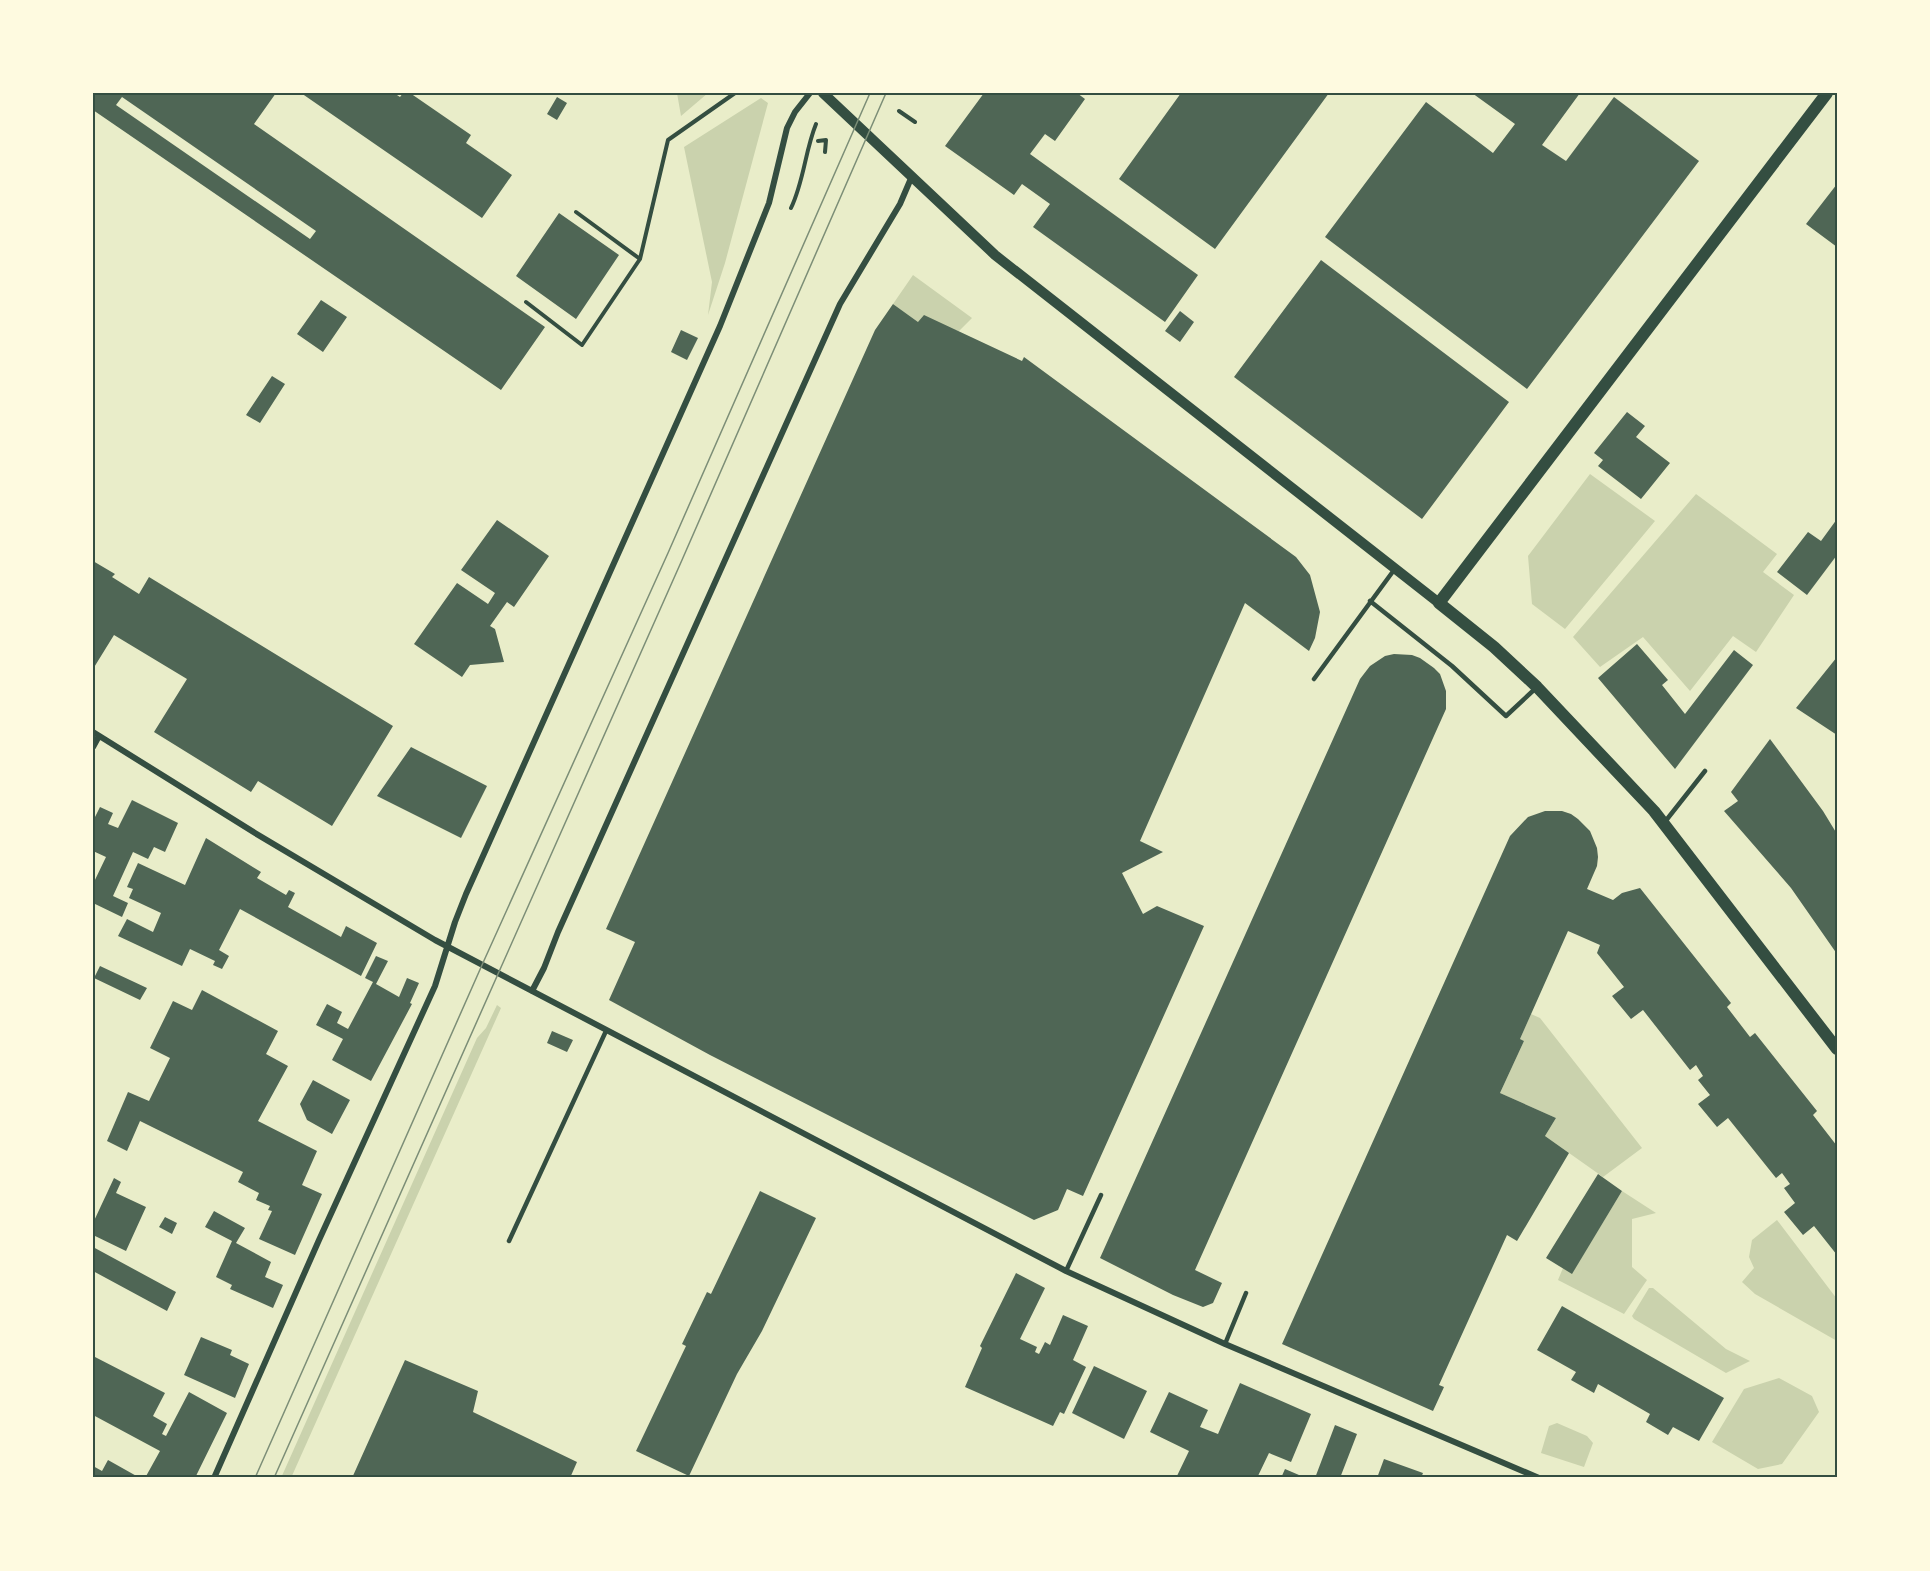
<svg xmlns="http://www.w3.org/2000/svg" width="1930" height="1571" font-family="'Source Sans 3',sans-serif">
<rect width="100%" height="100%" fill="#e9edc9"/>
<!-- green -->
<path fill="#cad2ad" d="M677,93H708L681,116Z
M761,98L768,103L725,263L708,315L712,282L684,147Z
M913,275L972,318L959,331L918,322L893,304Z
M1590,474L1655,521L1565,629L1532,604L1528,556Z
M1696,494L1777,554L1763,572L1794,595L1756,652L1733,636L1690,691L1643,637L1600,667L1573,637Z
M497,1005L501,1008L291,1478H281L477,1038L486,1028Z
M1531,1014L1540,1018L1642,1148L1603,1177L1545,1136L1556,1118L1500,1093L1524,1041L1520,1039Z
M1622,1191L1656,1213L1632,1219V1267L1647,1280L1624,1314L1558,1280L1563,1268L1572,1273Z
M1777,1220L1837,1299V1341L1755,1294L1742,1282L1754,1268L1749,1257L1752,1240Z
M1649,1288H1653L1726,1349L1750,1361L1726,1373L1634,1319L1632,1316Z
M1779,1378L1812,1396L1819,1412L1782,1464L1758,1469L1712,1442L1744,1389Z
M1557,1423L1587,1436L1593,1443L1584,1467L1541,1453L1549,1426Z"/>
<!-- building -->
<path fill="#4f6655" fill-rule="evenodd" d="M93,93H276L254,124L545,327L501,390L93,110ZM122,97L316,231L310,239L116,105Z
M301,93H394L400,97L403,93H410L471,135L466,143L512,175L482,218Z
M984,93H1077L1085,99L1055,141L1045,134L1030,154L1198,275L1165,322L1033,227L1050,204L1022,184L1014,195L945,146Z
M1181,93H1329L1215,249L1119,179Z
M1472,93H1580L1542,145L1566,161L1614,97L1699,161L1527,389L1325,237L1426,102L1493,153L1515,124Z
M557,97L567,103L557,120L547,114Z
M1837,184V247L1806,224Z
M559,213L619,255L576,319L516,276Z
M1321,260L1509,402L1422,519L1234,377Z
M321,300L347,317L323,352L297,334Z
M893,304L918,322L924,315L1022,361L1024,357L1296,557L1310,575L1320,612L1315,638L1309,651L1245,603L1140,841L1163,852L1122,873L1143,914L1157,906L1204,926L1083,1196L1067,1189L1058,1210L1034,1220L710,1055L609,1000L635,942L606,929L875,330Z
M1180,311L1194,322L1180,342L1165,331Z
M681,330L698,338L687,360L671,352Z
M272,376L285,384L260,423L246,415Z
M1627,412L1645,426L1636,437L1670,463L1641,499L1598,466L1603,460L1594,453Z
M1837,519V555L1807,595L1777,572L1808,532L1821,541Z
M497,520L549,556L514,607L507,602L490,626L495,629L504,662L470,665L462,677L414,644L457,583L488,604L495,593L461,570Z
M93,561L115,574L112,577L139,594L149,577L393,726L332,826L258,781L251,792L154,732L187,679L114,635L93,669Z
M1637,644L1668,680L1662,685L1685,714L1734,650L1753,665L1675,769L1598,678Z
M1394,654L1412,655L1420,658L1434,668L1440,674L1446,691V709L1195,1270L1222,1283L1213,1303L1203,1307L1173,1295L1100,1258L1360,679L1370,666L1385,656Z
M1837,657V735L1796,708Z
M1770,739L1823,811L1837,834V954L1791,888L1724,811L1738,801L1731,792Z
M411,747L487,786L461,838L377,796Z
M132,800L178,823L165,852L154,847L148,859L133,852L113,896L128,903L122,917L93,903V884L106,857L93,851L95,837L93,836V821L100,807L113,813L108,824L118,828Z
M1545,811H1562L1571,814L1578,819L1590,831L1597,848L1598,857L1597,866L1587,889L1613,900L1622,893L1640,888L1731,1003L1727,1007L1750,1037L1755,1033L1817,1111L1813,1115L1837,1146V1255L1814,1226L1803,1235L1784,1212L1795,1203L1784,1188L1790,1184L1782,1173L1776,1178L1728,1118L1717,1127L1698,1104L1710,1095L1698,1080L1703,1076L1696,1065L1690,1070L1643,1010L1631,1019L1612,996L1624,987L1597,953L1600,945L1568,931L1520,1039L1524,1041L1500,1093L1556,1118L1545,1136L1569,1153L1517,1241L1507,1235L1439,1385L1444,1387L1433,1411L1282,1344L1510,836L1528,817Z
M206,838L261,872L257,878L286,895L289,890L295,893L288,907L341,937L346,926L377,943L361,976L240,909L219,950L229,956L222,969L213,965L215,961L190,949L182,966L118,936L127,919L153,932L161,913L129,898L133,889L127,887L138,863L185,885Z
M376,956L388,961L376,984L399,997L407,978L419,983L410,1003L412,1004L371,1081L332,1060L343,1039L316,1025L327,1004L342,1012L337,1023L348,1029L373,982L365,978Z
M100,966L147,988L140,1000L94,978Z
M202,990L278,1031L266,1054L288,1066L258,1121L317,1151L302,1185L322,1194L295,1255L259,1239L272,1211L268,1210L270,1206L256,1200L259,1193L238,1182L243,1172L140,1121L127,1151L107,1141L128,1092L149,1101L170,1058L150,1048L173,1001L192,1010Z
M552,1031L573,1040L567,1052L547,1043Z
M313,1080L350,1100L332,1134L307,1120L300,1104Z
M1598,1174L1622,1191L1572,1274L1546,1258Z
M114,1178L121,1182L116,1193L146,1207L126,1251L93,1235V1223Z
M760,1191L816,1218L762,1331L737,1374L689,1476L636,1451L686,1346L682,1344L707,1292L711,1294Z
M214,1211L245,1228L236,1243L271,1262L265,1277L283,1285L273,1308L230,1289L232,1285L216,1277L232,1241L205,1227Z
M165,1217L177,1223L172,1234L159,1227Z
M93,1247L176,1292L167,1311L93,1271Z
M1016,1273L1045,1288L1020,1339L1037,1347L1035,1352L1039,1354L1045,1342L1050,1345L1063,1315L1088,1326L1073,1360L1086,1367L1064,1414L1060,1412L1053,1426L965,1387L982,1348L980,1346Z
M1562,1306L1724,1398L1699,1441L1673,1427L1668,1435L1646,1422L1650,1414L1598,1384L1594,1393L1571,1380L1576,1372L1537,1350Z
M201,1337L232,1350L230,1355L249,1364L235,1398L184,1375Z
M95,1357L165,1393L153,1416L167,1424L162,1434L166,1436L189,1392L227,1413L195,1478H145L160,1451L93,1415V1360Z
M405,1360L478,1391L473,1412L577,1462L570,1478H352Z
M1094,1366L1147,1391L1124,1439L1072,1413Z
M1240,1383L1311,1414L1291,1462L1269,1453L1257,1478H1176L1189,1451L1150,1432L1169,1392L1208,1410L1200,1427L1218,1434Z
M1335,1425L1357,1434L1340,1478H1315Z
M1384,1459L1423,1473L1421,1478H1377Z
M108,1460L140,1478H93V1466L102,1471Z
M1285,1469L1306,1478H1281Z"/>
<g fill="none" stroke-linecap="round" stroke-linejoin="round">
<!-- path -->
<path stroke="#344e41" stroke-width="4" d="M899,111L915,122
M818,141L826,140L825,152
M791,208C804,181 805,151 816,124
M576,212L640,259L668,140L735,93
M526,302L582,345L640,259"/>
<!-- service -->
<path stroke="#344e41" stroke-width="4.5" d="M1370,601L1452,666L1506,716L1536,688
M1314,679L1394,570
M1664,823L1705,771
M509,1241L606,1031
M1066,1271L1101,1195
M1225,1344L1246,1293"/>
<!-- minor -->
<path stroke="#344e41" stroke-width="6" d="M93,732L255,833L435,940L1066,1271L1225,1344L1539,1478
M93,747L99,736
M532,991L544,968L558,932L840,304L900,204L912,176
M214,1478L319,1240L435,986L455,922L466,894L720,326L769,203L787,128L795,112L810,93"/>
<!-- tertiary -->
<path stroke="#344e41" stroke-width="10" d="M823,93L995,255L1439,603"/>
<!-- secondary -->
<path stroke="#344e41" stroke-width="12" d="M1827,93L1439,603L1494,647L1537,687L1654,811L1837,1049"/>
<!-- tram -->
<path stroke="#7c8e77" stroke-width="1.5" d="M255,1478L482,965L668,553L870,93
M274,1478L682,560L886,93"/>
</g>
<!-- border -->
<rect width="1930" height="1571" fill="none" stroke="#fefae0" stroke-width="189"/>
<rect x="94" y="94" width="1742" height="1382" fill="none" stroke="#344e41" stroke-width="2"/>
</svg>
